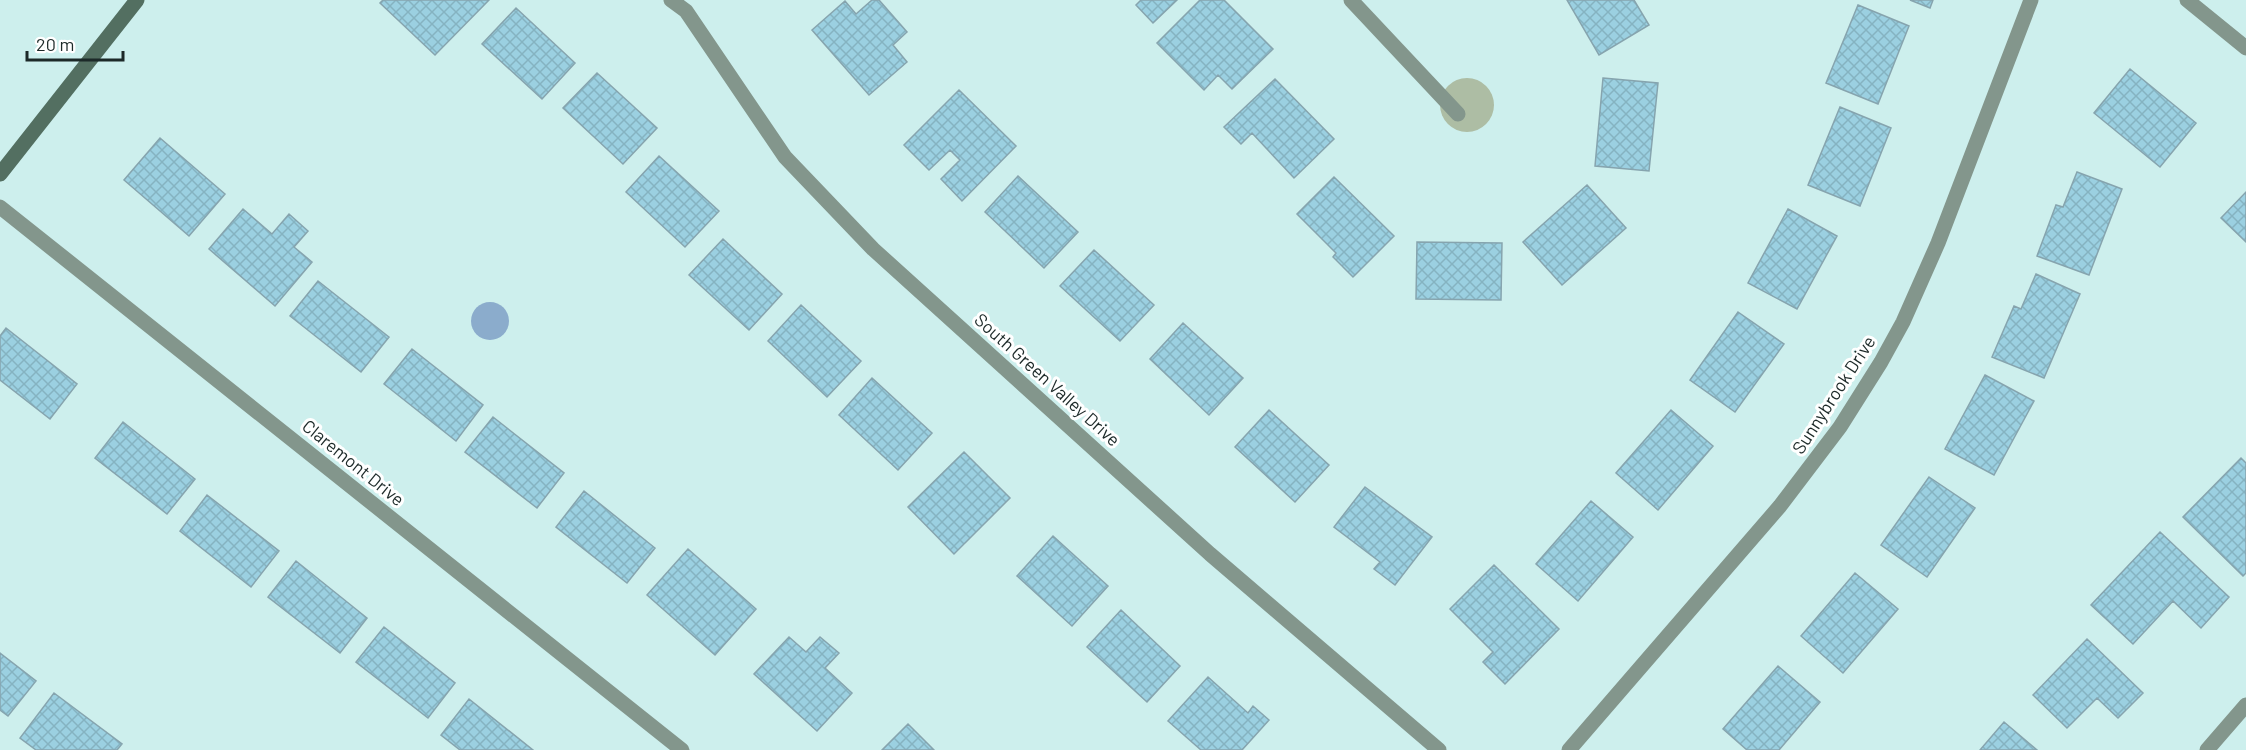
<svg xmlns="http://www.w3.org/2000/svg" width="2246" height="750" font-family="Barlow,sans-serif">
<defs>
<pattern id="building-cross-hatch" width="8" height="8" patternUnits="userSpaceOnUse" patternTransform="scale(1.5)"><rect width="8" height="8" fill="#9bd0e1"/><path d="M0 0l8 8M0 8l8-8" fill="none" stroke="#85b3c1"/></pattern>
</defs>
<rect width="100%" height="100%" fill="#cdefed"/>
<!-- green -->
<path fill="#adbda4" d="M1440 105a27 27 0 1 1 54 0a27 27 0 1 1-54 0Z"/>
<!-- water -->
<path fill="#8baccc" d="M471 321a19 19 0 1 1 38 0a19 19 0 1 1-38 0Z"/>
<!-- building -->
<path fill="url(#building-cross-hatch)" stroke="#86a4ae" stroke-width="1.5" d="M383,0H489L435,55L380,3Z
M872,0H879L907,32L893,45L907,62L869,95L812,30L845,1L856,14Z
M1141,0H1177L1153,23L1136,5Z
M1200,0H1224L1273,49L1232,89L1218,75L1204,90L1157,43Z
M1567,0H1634L1649,25L1599,55Z
M1910,0H1933L1930,8Z
M1858,5L1909,26L1878,104L1826,83Z
M516,8L575,63L542,99L482,44Z
M2130,69L2196,123L2160,167L2094,113Z
M597,73L657,128L623,164L563,108Z
M1603,78L1658,83L1649,171L1595,166Z
M1275,79L1334,139L1294,178L1252,133L1241,144L1224,127Z
M959,90L1016,146L962,201L941,179L960,160L950,150L929,170L904,145Z
M1840,107L1891,128L1860,206L1808,185Z
M160,138L225,194L189,236L124,180Z
M659,156L719,211L685,247L626,192Z
M2077,172L2122,189L2089,275L2037,256L2056,205L2063,207Z
M1018,176L1078,232L1044,268L985,212Z
M1334,177L1394,236L1353,277L1333,257L1336,253L1297,214Z
M1587,185L1626,228L1562,285L1523,242Z
M2246,192V242L2221,218Z
M243,209L272,234L289,214L308,231L294,247L312,262L275,306L209,249Z
M1788,209L1837,236L1797,309L1748,283Z
M723,239L782,294L749,330L689,275Z
M1417,242L1502,243L1501,300L1416,299Z
M1094,250L1154,305L1120,341L1060,286Z
M2036,274L2080,294L2044,378L1992,357L2014,306L2021,309Z
M318,281L389,337L361,372L290,316Z
M801,305L861,361L827,397L768,341Z
M1738,312L1784,344L1735,412L1690,380Z
M1183,323L1243,378L1209,415L1150,359Z
M6,328L77,384L50,419L0,380V336Z
M412,349L483,405L456,441L384,384Z
M1985,375L2034,401L1994,475L1945,449Z
M872,378L932,433L898,470L839,415Z
M1269,410L1329,465L1295,502L1235,447Z
M1671,410L1713,446L1658,510L1616,473Z
M493,417L564,473L537,508L465,452Z
M123,422L195,479L167,514L95,458Z
M964,452L1010,498L954,554L908,507Z
M2241,458L2246,463V573L2243,576L2183,517Z
M1929,477L1975,508L1927,577L1881,545Z
M1365,487L1432,537L1395,585L1374,569L1380,562L1334,527Z
M584,491L655,548L627,583L556,527Z
M207,495L279,551L251,587L180,531Z
M1591,501L1633,537L1578,601L1536,564Z
M2160,532L2229,597L2201,628L2173,601L2133,644L2091,605Z
M1053,536L1108,586L1072,626L1017,576Z
M688,549L756,609L715,655L647,595Z
M296,561L367,618L340,653L268,597Z
M1494,565L1559,629L1505,684L1483,662L1493,652L1450,609Z
M1855,573L1898,609L1843,673L1801,636Z
M1121,610L1180,666L1147,702L1087,647Z
M384,627L455,683L428,718L356,662Z
M789,637L806,652L820,637L839,653L825,668L852,693L817,731L754,674Z
M2087,639L2143,693L2118,718L2097,698L2067,728L2033,695Z
M0,653L36,681L8,716L0,710Z
M1778,666L1820,702L1779,750H1747L1723,729Z
M1208,677L1248,713L1253,706L1269,720L1242,750H1201L1168,721Z
M54,693L122,744L117,750H36L20,738Z
M469,699L533,750H460L441,735Z
M2004,722L2037,750H1980Z
M908,724L934,750H882Z"/>
<g fill="none" stroke-linecap="round" stroke-linejoin="round">
<!-- street -->
<path stroke="#83968c" stroke-width="15" d="M671,0L686,11L785,157L873,249L1210,554L1439,750
M1351,0L1458,114
M2187,0L2246,48
M0,207L682,750
M1569,750L1780,506L1840,427L1881,362L1903,322L1938,243L2031,0
M2207,750L2246,705"/>
<!-- secondary -->
<path stroke="#536f61" stroke-width="15" d="M0,174L137,0"/>
</g>
<g text-anchor="middle" stroke-width="6" stroke-linejoin="round" paint-order="stroke">
<!-- street labels -->
<g font-size="18" fill="#1c2928" stroke="#fff">
<text transform="translate(1047 380) rotate(42)" y="6">South Green Valley Drive</text>
<text transform="translate(1834 395) rotate(-57)" y="6">Sunnybrook Drive</text>
<text transform="translate(353 463) rotate(39)" y="6">Claremont Drive</text>
</g>
</g>
<!-- scale -->
<path d="M27 51v9h96v-9" fill="none" stroke="#1c2928" stroke-width="3"/>
<text x="36" y="51" font-size="18" fill="#1c2928" stroke="#ffffff" stroke-width="4.5" paint-order="stroke">20 m</text>
</svg>
